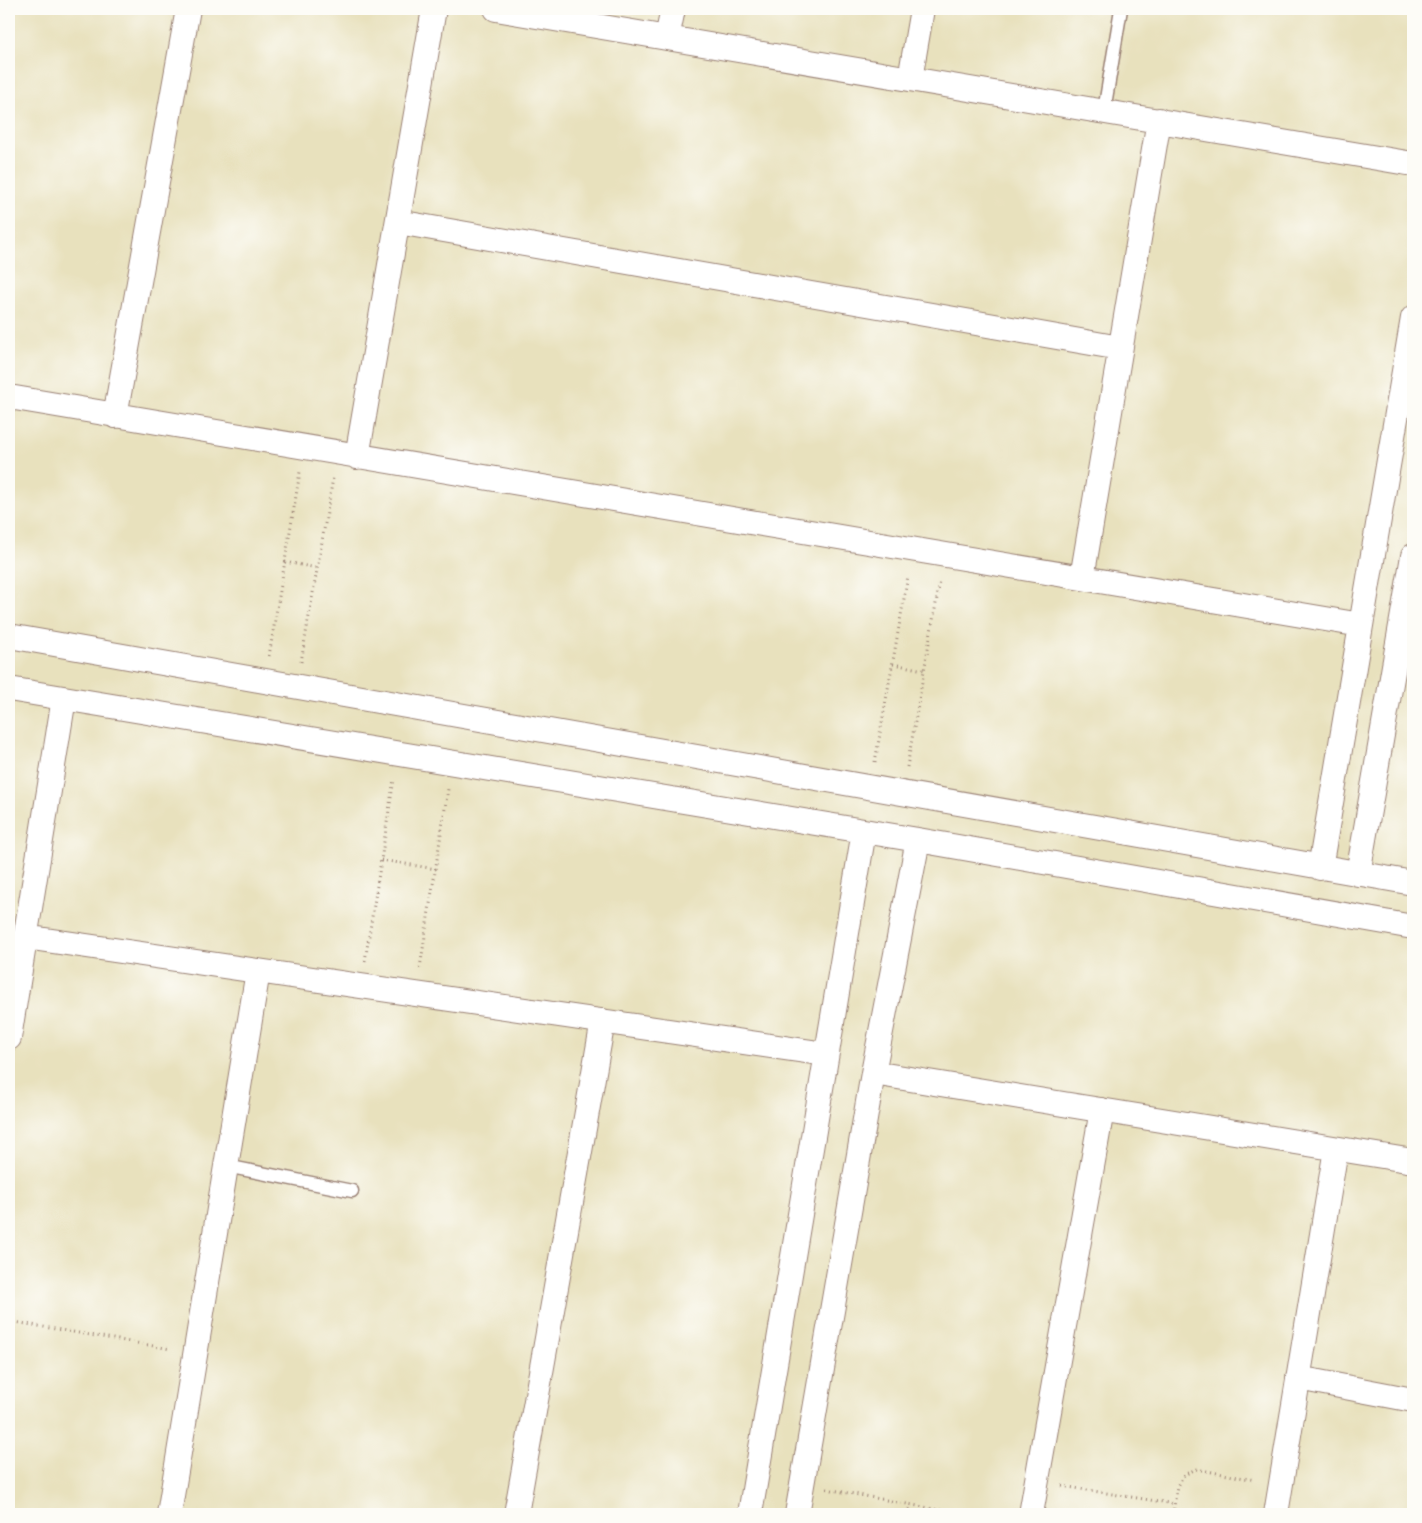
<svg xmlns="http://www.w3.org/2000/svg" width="1422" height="1523" font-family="'Indie Flower',sans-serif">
<rect width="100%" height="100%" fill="#fdfcf7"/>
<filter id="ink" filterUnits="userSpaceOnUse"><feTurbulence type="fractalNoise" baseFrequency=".02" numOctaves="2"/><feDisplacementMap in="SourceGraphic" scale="10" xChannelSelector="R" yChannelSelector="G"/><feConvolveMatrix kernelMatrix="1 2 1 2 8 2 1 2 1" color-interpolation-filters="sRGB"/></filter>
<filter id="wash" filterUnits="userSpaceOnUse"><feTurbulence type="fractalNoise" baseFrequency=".0096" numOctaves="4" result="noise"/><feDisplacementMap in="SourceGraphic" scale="20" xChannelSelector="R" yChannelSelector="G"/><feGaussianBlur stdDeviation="1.12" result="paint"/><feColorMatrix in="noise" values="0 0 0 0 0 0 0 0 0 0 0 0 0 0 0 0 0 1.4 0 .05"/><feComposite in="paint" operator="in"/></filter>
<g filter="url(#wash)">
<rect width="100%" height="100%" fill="#e8e1bd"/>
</g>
<g filter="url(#ink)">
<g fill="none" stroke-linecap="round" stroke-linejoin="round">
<!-- lane casing -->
<g stroke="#998074" stroke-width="15">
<path id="lane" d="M1104,111L1121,9
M226,1166L352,1191"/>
</g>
<!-- street casing -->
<g stroke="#998074" stroke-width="26">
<path id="street" d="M496,9L1413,164
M667,38L673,9
M910,79L922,9
M398,222L1120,348
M9,397L1361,625
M115,416L188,9
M357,457L434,9
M1082,578L1159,120
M9,636L1413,883
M9,689L918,840L1413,927
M1320,868L1413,318
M1358,874L1413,556
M25,937L826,1054
M9,1038L64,698
M873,1073L1413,1161
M1298,1378L1413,1400
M169,1514L258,971
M516,1514L603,1021
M750,1514L864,831
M797,1514L873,1073L918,840
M1031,1514L1102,1110
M1276,1514L1336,1149"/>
</g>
<!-- path -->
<path stroke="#998074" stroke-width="3" stroke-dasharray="1 4" stroke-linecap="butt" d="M285,562L317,568
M269,656L300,472
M301,662L333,478
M893,664L924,670
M875,762L908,576
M907,767L940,581
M381,860L436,869
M365,961L394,779
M420,968L448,789
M9,1321L171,1349
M1062,1486L1175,1504
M827,1489L961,1514
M908,1514L910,1505
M1173,1514L1177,1486L1184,1475L1196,1469L1255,1480"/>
<!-- lane -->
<use href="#lane" stroke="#fff" stroke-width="12"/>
<!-- street -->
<use href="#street" stroke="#fff" stroke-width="24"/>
</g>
</g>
<!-- margin -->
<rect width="1422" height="1523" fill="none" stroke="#fdfcf7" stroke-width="30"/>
</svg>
